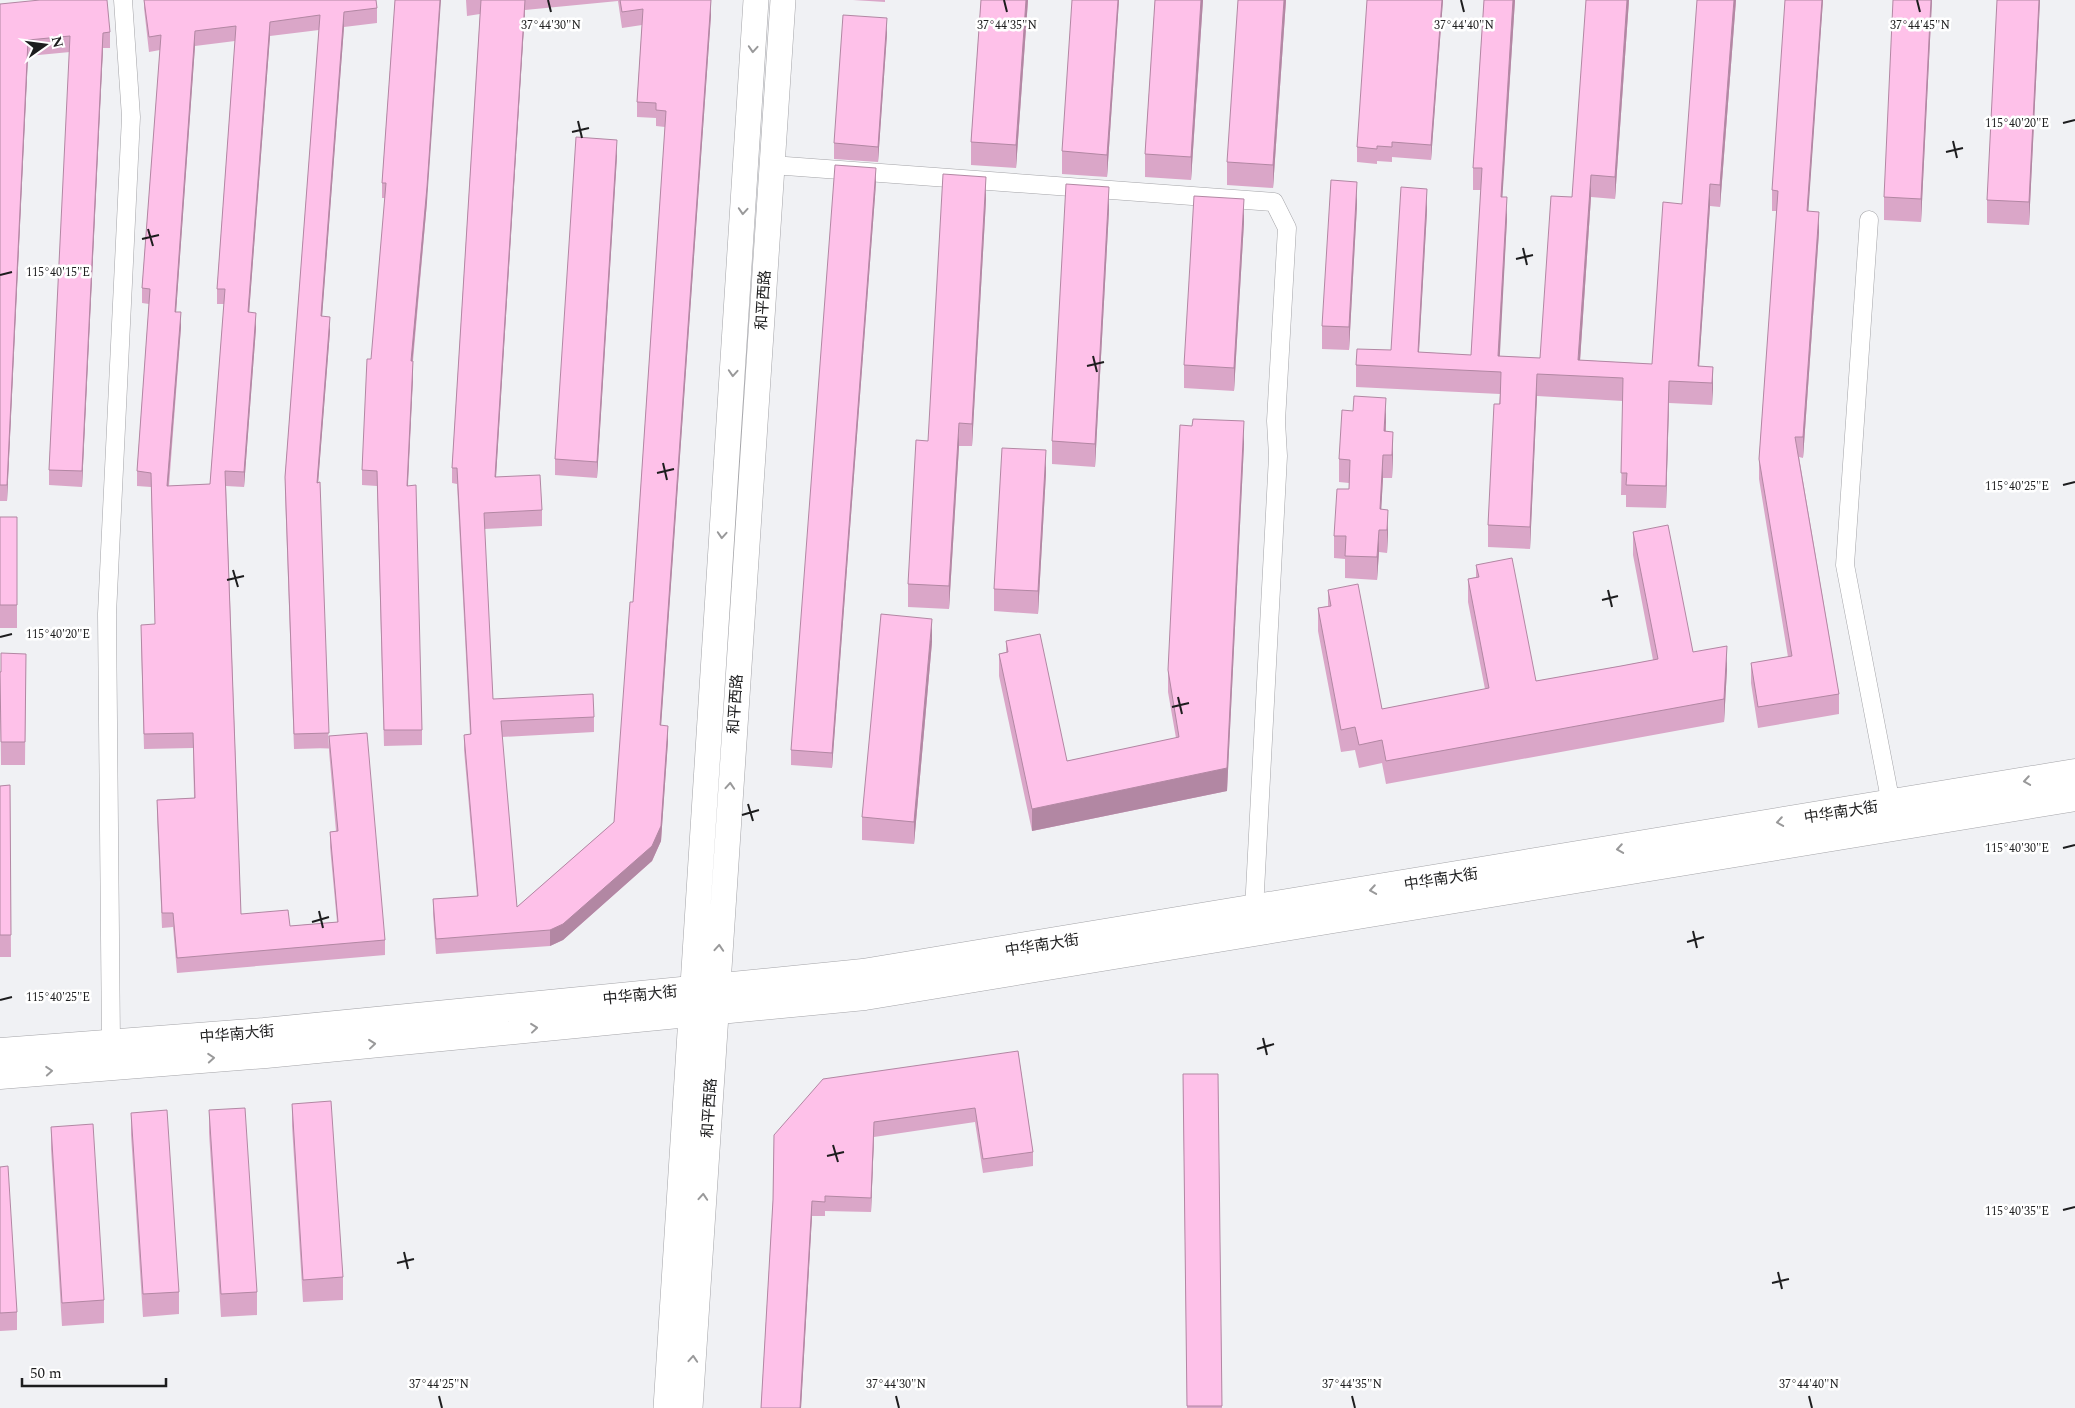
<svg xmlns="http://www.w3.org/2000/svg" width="2075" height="1408" font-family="Spectral,'Noto Sans SC',serif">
<rect width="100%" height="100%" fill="#f0f1f4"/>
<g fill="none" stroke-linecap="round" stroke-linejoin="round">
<!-- street casing -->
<g stroke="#a4a4a8" stroke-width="19">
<path id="street" d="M772,165L1274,202L1287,228L1276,421L1278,456L1254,910
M1869,220L1845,565L1891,804
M111,1043L107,614L131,117L123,0"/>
</g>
<!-- secondary casing -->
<g stroke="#a4a4a8" stroke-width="26">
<path id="secondary" d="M666,1408L756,0
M690,1408L783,0"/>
</g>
<!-- primary casing -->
<g stroke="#a4a4a8" stroke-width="29">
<path id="primary" d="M0,1052L264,1032L863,973L2075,773
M0,1075L266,1054L865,996L2075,797"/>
</g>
<!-- street -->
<use href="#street" stroke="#fff" stroke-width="18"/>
<!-- secondary -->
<use href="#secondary" stroke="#fff" stroke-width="25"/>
<!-- primary -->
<use href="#primary" stroke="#fff" stroke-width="28"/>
</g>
<!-- wall -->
<path fill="#daa6c8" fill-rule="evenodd" d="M144,0H376L377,8V23L344,27L322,316L330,331L318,483L329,748L294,749L285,492V477L319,30L270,36L249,313L256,328L244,487L226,486L241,914L290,926L337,922L330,847V832L336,831L329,751V736L385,940V955L177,973L173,927L162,928L157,815V800L194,798L193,748L144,749L141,640L155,624L151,487L137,486V471L149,304L142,303V288L160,50L149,52L144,8ZM235,41L217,289V304H224L210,484L169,486L181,327L176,312L195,46Z
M395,0L427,202L413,361V377L408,486L422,730V745L384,746L377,486L362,485V470L385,198H382V183Z
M466,0H711V15L661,725L668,741L661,841L652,861L563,940L550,946L436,954L433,914V899L477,896L464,750V735L470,734L457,484L452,483V468L480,14L467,16ZM618,1L622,28L642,25L637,102V117L656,118V126L665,127L633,602L614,822L517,907L502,737L594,732V717L493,699L484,529L542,526V510L496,477L525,10Z
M853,0H885V2Z
M981,0H1028L1016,168L971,165V142Z
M1119,0L1107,177L1062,174V151Z
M1155,0H1203L1191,180L1145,177V154Z
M1286,0L1273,188L1227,185V162Z
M1443,0L1431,160L1392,157V162L1377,161V164L1357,162V147Z
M1484,0H1515L1502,197L1507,219L1499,356L1540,358L1572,197L1629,0L1615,199L1591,197L1580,360L1652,364L1682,204L1736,0L1720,207L1710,206L1699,366L1713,367L1712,405L1669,403L1666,508L1626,507V495H1621L1623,401L1537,396L1530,549L1488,547V525L1500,394L1356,387V365L1391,350L1427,211L1419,352L1471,355L1481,190H1473V168Z
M1823,0L1808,211L1819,232L1803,458L1799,457L1839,694V714L1758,728L1751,683V663L1788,657L1759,479V459L1777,211H1772V190Z
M1932,0L1921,222L1884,220V197Z
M2040,0L2029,225L1987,223V200Z
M0,4L110,32V48H103L82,487L49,485V470L70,52L28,56L7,501H0Z
M887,34L878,162L834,159V143Z
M617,156L597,478L555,475V459Z
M876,183L832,768L791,765V750Z
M986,200L972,446H959L949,609L908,607V584Z
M1357,205L1349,350L1322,349V326Z
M1109,210L1095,467L1052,464V441Z
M1244,222L1234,391L1184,388V365Z
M1386,421V431L1393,455L1392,478H1383L1381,509L1388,533L1387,553L1379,552L1377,580L1345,578V559L1334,558V536L1349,489V483L1339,482V459Z
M1244,444L1227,791L1032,831L999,676V654L1006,652V641L1067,761L1176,738L1168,692V670Z
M1046,473L1038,614L994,611V589Z
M0,517H17V628H0Z
M1633,532L1693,652L1727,669L1724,722L1386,784L1382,763L1359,768L1355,750L1341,752L1318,631V608L1328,606V590L1382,709L1485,689L1468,602V579L1476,577V565L1536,681L1621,666L1653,660L1633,555Z
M932,642L914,844L862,840V817Z
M26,654L25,765H1L0,672Z
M10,785L11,957H0V786Z
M1018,1051L1033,1152V1166L983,1173L975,1122L874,1137L871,1212L825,1211V1216H812L801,1408H761L773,1200L774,1135Z
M1183,1074H1218L1222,1408H1187Z
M292,1104L343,1277V1300L303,1302L292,1126Z
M209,1110L257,1292V1315L221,1317L209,1133Z
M131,1113L179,1292V1314L143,1317L131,1135Z
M51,1127L104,1300V1323L62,1326L51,1149Z
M0,1167L17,1312V1330L0,1331Z"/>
<!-- shaded-wall -->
<path fill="#b287a3" d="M440,0H441L427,202L411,376V361Z
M525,0V10L495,493V477Z
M711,0V15L660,741V725Z
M1026,0H1028L1016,168V145Z
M1118,0H1119L1107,177V155Z
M1201,0H1203L1191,180V157Z
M1284,0H1286L1273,188V165Z
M1442,0H1443L1431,160V145Z
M1513,0H1515L1501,219V197Z
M1627,0H1629L1615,199V177Z
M1734,0H1736L1720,207V185Z
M1822,0H1823L1807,231V211Z
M1931,0H1932L1921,222V199Z
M2039,0H2040L2029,225V202Z
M344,12V27L321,331V316Z
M887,18V34L878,162V147Z
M270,22V36L248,327V312Z
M195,31V46L175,327V312Z
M103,33V48L82,487V471Z
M28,40V56L7,501V485Z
M617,140V156L597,478V462Z
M876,168V183L832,768V753Z
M1591,175V197L1579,376L1578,360Z
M986,177V200L972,446V424Z
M1357,182V205L1349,350V327Z
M1710,184V206L1698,382V366Z
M1109,187V210L1095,467V444Z
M1427,189V211L1418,368V352Z
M1507,197V219L1499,372L1498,356Z
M1244,199V222L1234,391V368Z
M1819,212V232L1803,458V437Z
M181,312V327L167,500V486Z
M256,313V328L244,487V472Z
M330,317V331L317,497V483Z
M413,361V377L407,501V486Z
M1713,367V389L1712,405V383Z
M1537,374V396L1530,549V527Z
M1669,381V403L1666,508V486Z
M1386,398V421L1384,454V431Z
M1244,421V444L1227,791L1032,831V809L1227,768Z
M959,423V446L949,609V586Z
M1393,432V455L1392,478V455Z
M1046,450V473L1038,614V591Z
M1383,455V478L1380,532V509Z
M1388,510V533L1387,553V530Z
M1379,530V552L1377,580V557Z
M932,619V642L914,844V822Z
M1727,646V669L1724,722V699Z
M668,726V741L661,841L652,861L563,940L550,946V930L563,924Z
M874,1122V1137L871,1212V1198Z
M812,1201V1216L801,1408H800Z"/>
<!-- building -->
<path fill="#fec1e9" stroke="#b287a3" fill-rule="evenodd" d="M40,0H107L110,32L103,33L82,471L49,470L70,36L28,40L7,485H0V4Z
M144,0H376L377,8L344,12L321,316L330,317L317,483L320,482L329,733L294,734L285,477L320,15L270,22L248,312L256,313L244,472L225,471L241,914L288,910L290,926L338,922L330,832L338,831L329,736L367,733L385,940L177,958L173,913H162L157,800L195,798L193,733L144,734L141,625L155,624L151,473L137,471L150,289L142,288L161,35L149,37ZM236,26L217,289H225L210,484L167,486L181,312H175L195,31Z
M395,0H440L427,187L411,361H413L407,486L416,485L422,730H384L377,471L362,470L367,359H371L386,183H382Z
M481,0H525L495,477L540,475L542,510L484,513L493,699L593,694L594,717L501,721L517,907L614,822L630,602H633L666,111L656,110V103L637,102L643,9L622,12L620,0H711L660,725L668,726L661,826L652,846L563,924L550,930L436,939L433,899L478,896L464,735L471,734L457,468H452Z
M981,0H1026L1016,145L971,142Z
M1072,0H1118L1107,155L1062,151Z
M1155,0H1201L1191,157L1145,154Z
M1238,0H1284L1273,165L1227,162Z
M1367,0H1442L1431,145L1392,142V147L1377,146V149L1357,147Z
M1484,0H1513L1501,197H1507L1498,356L1540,358L1551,196L1572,197L1586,0H1627L1615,177L1591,175L1578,360L1652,364L1663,202L1682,204L1697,0H1734L1720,185L1710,184L1698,366L1713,367L1712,383L1669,381L1666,486L1626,485L1627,473H1621L1623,378L1537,374L1530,527L1488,525L1494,404H1500L1501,372L1356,365L1357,349L1391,350L1401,187L1427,189L1418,352L1471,355L1482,168H1473Z
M1785,0H1822L1807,211L1819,212L1803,437H1795L1839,694L1758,707L1751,663L1792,656L1759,459L1778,191L1772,190Z
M1893,0H1931L1921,199L1884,197Z
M1997,0H2039L2029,202L1987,200Z
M843,15L887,18L878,147L834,143Z
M576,137L617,140L597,462L555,459Z
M835,165L876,168L832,753L791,750Z
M943,174L986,177L972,424L959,423L949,586L908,584L916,440L928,441Z
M1331,180L1357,182L1349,327L1322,326Z
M1066,184L1109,187L1095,444L1052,441Z
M1194,196L1244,199L1234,368L1184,365Z
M1354,396L1386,398L1384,431L1393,432L1392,455H1383L1380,509L1388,510L1387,530H1379L1377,557L1345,556L1346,536H1334L1337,489H1349L1350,460L1339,459L1342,410L1353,411Z
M1193,419L1244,421L1227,768L1032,809L999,654L1008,652L1006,641L1040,634L1067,761L1179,737L1168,670L1180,425L1192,426Z
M1002,448L1046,450L1038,591L994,589Z
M0,517H17V605H0Z
M1668,525L1693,652L1727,646L1724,699L1386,761L1382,740L1359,745L1355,727L1341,730L1318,608L1331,606L1328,590L1358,584L1382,709L1489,688L1468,579L1479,577L1476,565L1512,558L1536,681L1621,666L1658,659L1633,532Z
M881,614L932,619L914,822L862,817Z
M1,653L26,654L25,742H1L0,672H1Z
M10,785L11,935H0V786Z
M1018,1051L1033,1152L983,1159L975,1108L874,1122L871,1198L825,1196V1202L812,1201L800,1408H761L773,1200L774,1135L823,1079Z
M1183,1074H1218L1222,1406H1187Z
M331,1101L343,1277L303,1280L292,1104Z
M245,1108L257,1292L221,1294L209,1110Z
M167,1110L179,1292L143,1294L131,1113Z
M93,1124L104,1300L62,1303L51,1127Z
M8,1166L17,1312L0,1313V1167Z"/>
<!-- one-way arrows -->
<defs><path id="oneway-chevron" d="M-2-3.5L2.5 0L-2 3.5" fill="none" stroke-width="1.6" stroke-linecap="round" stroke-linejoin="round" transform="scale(1.25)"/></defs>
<g stroke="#99999a">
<use href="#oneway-chevron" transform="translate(753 49) rotate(94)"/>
<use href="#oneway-chevron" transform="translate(743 211) rotate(94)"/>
<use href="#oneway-chevron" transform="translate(733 373) rotate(94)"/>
<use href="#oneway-chevron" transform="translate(722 535) rotate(94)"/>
<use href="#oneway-chevron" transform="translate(2027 781) rotate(171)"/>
<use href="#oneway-chevron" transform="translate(730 786) rotate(-86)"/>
<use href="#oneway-chevron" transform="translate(1780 822) rotate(171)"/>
<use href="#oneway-chevron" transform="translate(1620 849) rotate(171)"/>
<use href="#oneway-chevron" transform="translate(1373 890) rotate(171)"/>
<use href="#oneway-chevron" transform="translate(719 948) rotate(-86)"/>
<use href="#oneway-chevron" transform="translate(534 1028) rotate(-6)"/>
<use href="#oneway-chevron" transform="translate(372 1044) rotate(-6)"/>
<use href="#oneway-chevron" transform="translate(211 1058) rotate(-4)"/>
<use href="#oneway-chevron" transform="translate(49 1071) rotate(-4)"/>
<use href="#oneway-chevron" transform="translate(703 1197) rotate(-86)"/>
<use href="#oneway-chevron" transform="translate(693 1359) rotate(-86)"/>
</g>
<!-- ticks -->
<path fill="none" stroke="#1d1d1e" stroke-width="2" d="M548,0L551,12M1004,0L1007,12M1461,0L1464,12M1917,0L1920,12M578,121L582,138M2063,123L2075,120M572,132L589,128M1953,141L1957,158M1946,152L1963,148M148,229L153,246M142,239L159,235M1523,248L1527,265M1516,259L1533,255M0,275L12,272M1093,356L1097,372M1087,366L1104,362M663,463L667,480M657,473L674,469M2063,485L2075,482M233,570L238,587M227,580L244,576M1608,590L1612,607M1602,600L1618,596M0,637L12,634M1178,697L1182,714M1172,707L1189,703M748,804L753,821M742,815L759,810M2063,848L2075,845M319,911L323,928M312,922L329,917M1693,931L1697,948M1687,942L1704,937M0,1000L12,997M1263,1038L1267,1055M1257,1049L1274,1044M833,1145L838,1162M827,1156L844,1152M2063,1210L2075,1207M404,1252L408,1269M397,1263L414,1259M1778,1272L1782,1289M1772,1283L1789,1279M439,1396L442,1408M896,1396L899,1408M1352,1396L1355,1408M1809,1396L1812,1408"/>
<g text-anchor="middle" stroke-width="5" stroke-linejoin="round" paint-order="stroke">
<!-- street labels -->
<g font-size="15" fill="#1d1d1e" stroke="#fff">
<text transform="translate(763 300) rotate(-86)" y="5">和平西路</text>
<text transform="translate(735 704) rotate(-86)" y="5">和平西路</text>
<text transform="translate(1841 812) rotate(-9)" y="5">中华南大街</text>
<text transform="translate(1441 879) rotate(-9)" y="5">中华南大街</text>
<text transform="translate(1042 945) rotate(-9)" y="5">中华南大街</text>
<text transform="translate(640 995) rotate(-6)" y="5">中华南大街</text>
<text transform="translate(237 1034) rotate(-5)" y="5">中华南大街</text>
<text transform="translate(709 1108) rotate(-86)" y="5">和平西路</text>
</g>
</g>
<g font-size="12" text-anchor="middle" fill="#1d1d1e" stroke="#fff" stroke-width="5" stroke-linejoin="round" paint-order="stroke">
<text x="551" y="29">37°44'30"N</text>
<text x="1007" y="29">37°44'35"N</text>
<text x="1464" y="29">37°44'40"N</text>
<text x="1920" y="29">37°44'45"N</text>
<text x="2017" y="127">115°40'20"E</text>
<text x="58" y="276">115°40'15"E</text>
<text x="2017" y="490">115°40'25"E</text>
<text x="58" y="638">115°40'20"E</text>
<text x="2017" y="852">115°40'30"E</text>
<text x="58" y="1001">115°40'25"E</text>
<text x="2017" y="1215">115°40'35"E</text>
<text x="439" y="1388">37°44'25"N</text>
<text x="896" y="1388">37°44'30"N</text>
<text x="1352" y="1388">37°44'35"N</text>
<text x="1809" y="1388">37°44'40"N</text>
</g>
<!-- north arrow -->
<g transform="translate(45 45) rotate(76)" stroke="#ffffff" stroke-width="4" paint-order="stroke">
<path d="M0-4L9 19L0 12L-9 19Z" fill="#1d1d1e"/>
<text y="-8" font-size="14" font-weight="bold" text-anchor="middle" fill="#1d1d1e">N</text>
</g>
<!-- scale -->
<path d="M22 1378v8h144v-8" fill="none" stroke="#1d1d1e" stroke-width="2.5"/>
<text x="30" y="1378" font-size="15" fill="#1d1d1e" stroke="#ffffff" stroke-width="4" paint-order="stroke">50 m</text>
</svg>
